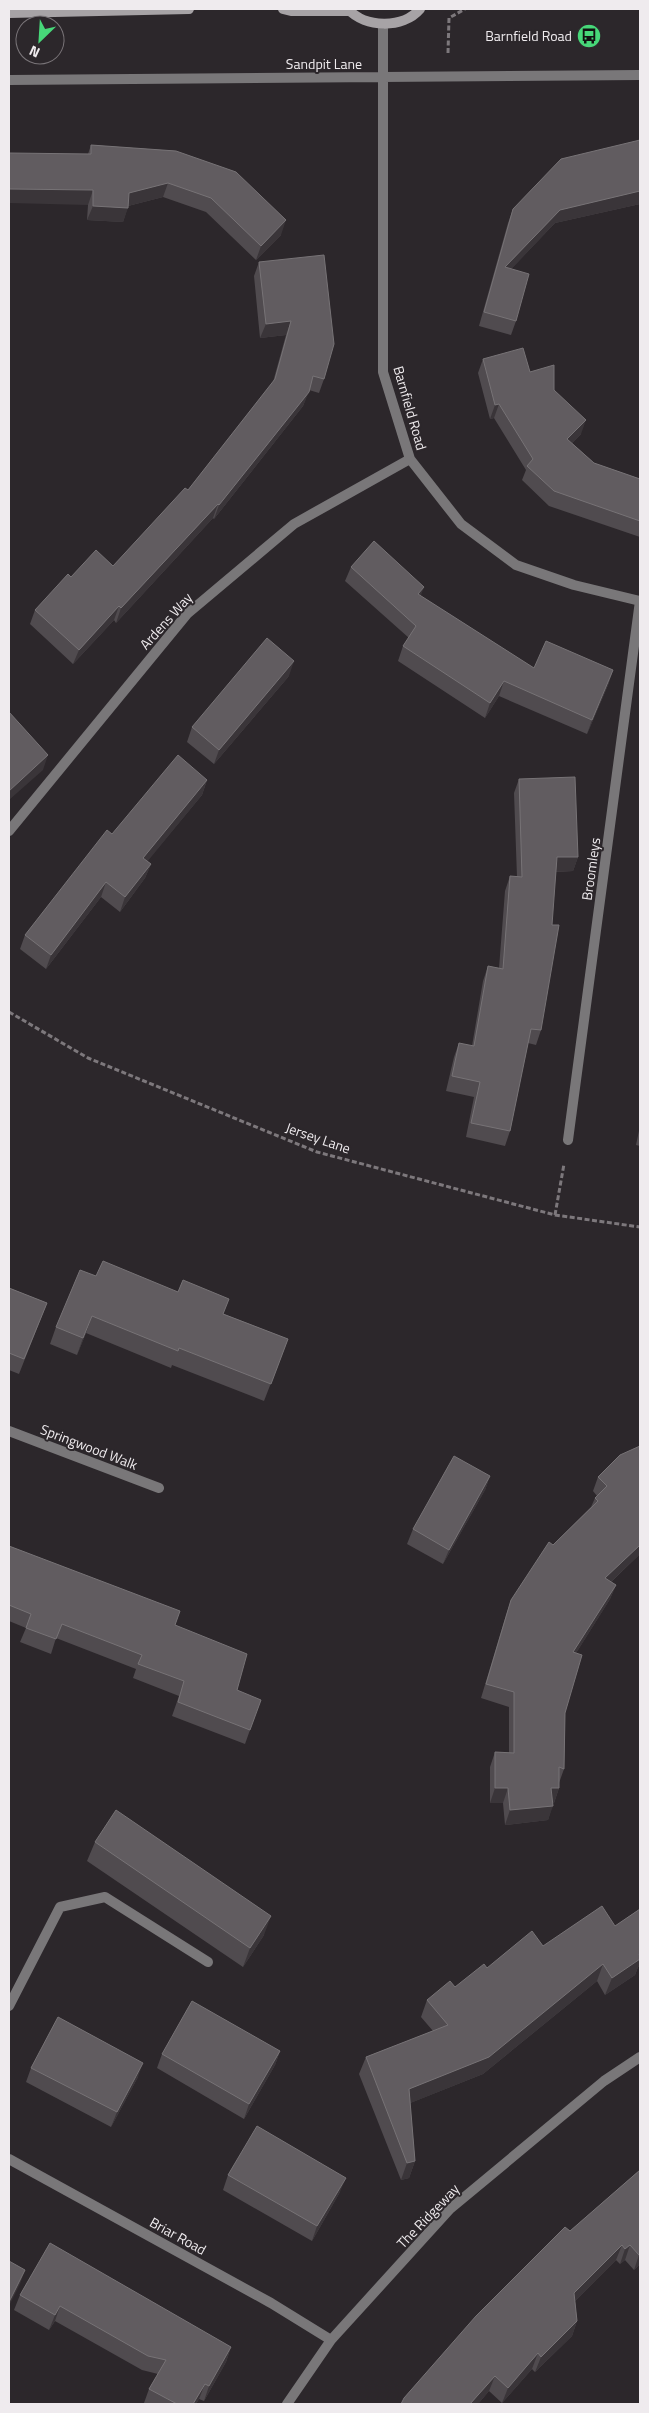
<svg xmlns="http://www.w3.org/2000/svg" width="649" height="2413" font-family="'Titillium Web',sans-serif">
<rect width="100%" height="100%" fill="#2c272b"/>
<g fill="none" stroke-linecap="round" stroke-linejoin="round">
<!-- path -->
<path stroke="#7d787c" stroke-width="3" stroke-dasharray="5 2.5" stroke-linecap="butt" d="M448,53L449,18L465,9
M9,1012L88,1058L317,1152L555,1215L640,1227
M555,1215L564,1164"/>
<!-- lane -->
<path stroke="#797779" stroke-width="10" d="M9,2006L60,1907L105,1897L208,1962"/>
<!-- street -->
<path stroke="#797779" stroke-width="10" d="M383,24V372L410,459L461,524L516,565L574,585L640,601
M9,80L640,75
M9,831L187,614L294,524L410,459
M568,1140L640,601
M9,1431L159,1488
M9,2159L271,2303L331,2340
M287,2404L331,2340L450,2209L604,2081L640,2057"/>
<!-- secondary -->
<path stroke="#a7a3a6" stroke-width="10" d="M283,9L291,11H350
M348,9C365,28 403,29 420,9
M9,13L189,9"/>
</g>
<!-- wall -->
<path fill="#504b4f" d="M640,140V204L555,223L511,269L516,321L511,335L479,326L508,223L513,209Z
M91,145L176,151L281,235L256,260L206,212L163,197L128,206L123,222L87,220L88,205V154Z
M259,262L324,379L319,393L309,390L303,406L214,519L213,518L116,623L114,620L73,664L30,624L35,610L71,577L113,566L188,490L273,382L286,335L260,338L254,276Z
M483,359L530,372L554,390L581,434L572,443L594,463L640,479V537L549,506L522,480L526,470L494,418L490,419L478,373Z
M351,567L421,596L534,668L613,670L608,685L587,734L499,696L485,718L398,661L403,646L409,638L345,581Z
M289,676L214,764L187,742L192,727Z
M519,779L578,857L573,871L556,872L541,1030L536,1045L528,1043L510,1131L505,1146L466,1137L474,1097L446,1091L454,1057L459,1043L472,1046L483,981L488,966L499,968L505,891L510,876L517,877L514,793Z
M207,780L202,795L147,861L151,864L145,878L120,912L101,897L46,969L20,949L25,935L112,834Z
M640,1126V1146L636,1145Z
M96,1276L224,1314L288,1339L264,1401L172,1365L171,1368L86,1333L77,1355L50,1344L56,1327Z
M9,1288L47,1303L19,1374L9,1370Z
M640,1446V1554L611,1582L616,1585L610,1599L576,1653L565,1713L564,1769L559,1783V1788L554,1803H553L548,1820L505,1825L503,1803H490V1767L495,1752L509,1753V1707L481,1698L506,1615L511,1600L553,1545L591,1507L595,1498L597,1496L593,1491L598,1477Z
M490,1476L485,1490L443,1564L407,1544L413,1529Z
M9,1546L175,1625L237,1690L250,1730L245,1744L172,1716L179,1696L133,1678L136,1669L56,1638L51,1654L20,1642L26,1628L9,1621Z
M95,1842L264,1935L243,1967L87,1861Z
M640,1909V1966L638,1967L635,1975L605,1995L597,1981L483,2074L410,2103L415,2161L409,2178L401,2180L359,2074L366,2057L433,2031L421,2017L427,2000L455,1987L487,1968L543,1946L615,1926Z
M280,2051L275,2065L244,2119L157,2068L162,2054Z
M31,2068L138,2077L111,2127L26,2082Z
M640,2170V2264L634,2270L625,2260L620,2264L616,2260L575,2301L577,2321L572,2336L535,2372L532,2369L502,2403L489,2391L478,2404H401L570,2231Z
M228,2175L340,2192L312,2241L223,2190Z
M20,2295L231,2347L226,2362L204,2401L199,2399L196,2404H146L144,2403L149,2389L158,2374L142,2370L55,2321L49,2330L14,2310Z"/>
<!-- shaded-wall -->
<path fill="#3a3539" d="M168,183L163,197L124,207L129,193Z
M9,189L93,190L88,205L9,203Z
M640,191V204L555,223L500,281L505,267L560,210Z
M93,206L128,208L123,222L87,220Z
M286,220L281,235L256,260L261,246Z
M291,321L286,335L260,338L266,324Z
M309,392L303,406L214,519L219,505Z
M499,404L494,418L490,419L495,405Z
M586,420L581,434L562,453L567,439Z
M218,504L213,518L116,623L121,608Z
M424,587L419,601L418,594Z
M119,606L114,620L73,664L79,650Z
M294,661L289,676L214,764L219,750Z
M613,670L608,685L587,734L592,720Z
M504,681L499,696L485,718L490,703Z
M48,755L43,770L9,800V791Z
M207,780L202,795L138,873L143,858Z
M557,857H578L573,871L552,872Z
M151,864L145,878L120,912L125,897Z
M106,882L101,897L46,969L51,955Z
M92,1316L86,1333L77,1355L83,1338Z
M490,1476L485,1490L443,1564L449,1550Z
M640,1545V1554L600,1592L605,1578Z
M616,1585L610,1599L568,1666L573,1652Z
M495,1788H508L503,1803H490Z
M551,1788H559L554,1803H546Z
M553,1806L548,1820L505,1825L510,1810Z
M271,1916L264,1935L243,1967L250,1948Z
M640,1953V1966L638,1967L635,1975L605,1995L612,1978Z
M603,1964L597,1981L483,2074L403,2106L409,2089Z
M280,2051L275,2065L244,2119L249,2104Z
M143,2063L138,2077L111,2127L117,2112Z
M415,2161L409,2178L401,2180L407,2163Z
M346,2178L340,2192L312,2241L317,2226Z
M622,2245L616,2260L568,2308L574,2293Z
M630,2245L625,2260L620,2264L625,2249Z
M640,2254V2264L634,2270L639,2255Z
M25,2270L20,2284L9,2306V2302Z
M60,2306L55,2321L49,2330L55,2315Z
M577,2321L572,2336L535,2372L541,2357Z
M231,2347L226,2362L204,2401L209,2386Z
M538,2353L532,2369L502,2403L508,2388Z
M495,2376L489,2391L478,2404H470Z
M205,2384L199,2399L196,2404H193Z"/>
<!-- building -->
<path fill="#615c60" stroke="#777376" d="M640,140V191L560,210L505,267L529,274L516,321L484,312L513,209L561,159Z
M91,145L176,151L236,172L286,220L261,246L211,198L168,183L129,193L128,208L93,206V190L9,189V153L91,154Z
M324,255L334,344L324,379L313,376L309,392L219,505L218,504L121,608L119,606L79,650L35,610L68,574L71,577L96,550L113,566L185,488L188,490L275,379L291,321L266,324L259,262Z
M523,348L530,372L554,365V390L586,420L567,439L594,463L640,479V521L554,491L527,466L533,459L499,404L495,405L483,359Z
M374,541L424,587L418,594L534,668L546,641L613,670L592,720L504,681L490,703L403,646L416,626L351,567Z
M267,638L294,661L219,750L192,727Z
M9,712L48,755L9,791Z
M178,755L207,780L143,858L151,864L125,897L106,882L51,955L25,935L107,830L112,834Z
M575,777L578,857H557L552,925H559L541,1030L531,1029L510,1131L471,1123L480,1082L452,1076L459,1043L474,1046L488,966L503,969L510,876L522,877L519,779Z
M103,1261L178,1292L183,1280L229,1299L223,1314L288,1339L271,1384L179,1348L178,1351L92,1316L83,1338L56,1327L80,1270L96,1276Z
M9,1288L47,1303L24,1359L9,1353Z
M640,1446V1545L605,1578L616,1585L573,1652L582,1655L565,1713L564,1769L559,1767V1788H551L553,1806L510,1810L508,1788H495V1752L514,1753V1692L486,1684L511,1600L549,1542L553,1545L598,1501L595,1498L607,1486L598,1477L620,1455Z
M454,1456L490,1476L449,1550L413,1529Z
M9,1546L180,1611L175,1625L247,1654L237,1690L261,1700L250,1730L178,1702L184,1681L138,1664L142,1655L62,1624L56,1639L26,1628L31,1614L9,1605Z
M116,1810L271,1916L250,1948L95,1842Z
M602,1906L615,1926L640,1909V1953L639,1954L640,1956V1959L612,1978L603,1964L489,2057L409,2089L415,2161L407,2163L366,2057L448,2025L427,2000L450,1981L455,1987L484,1964L487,1968L532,1931L543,1946Z
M192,2001L280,2051L249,2104L162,2054Z
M58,2017L143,2063L117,2112L31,2068Z
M257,2126L346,2178L317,2226L228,2175Z
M640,2170V2254L639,2255L630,2245L625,2249L622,2245L574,2293L577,2321L541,2357L538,2353L508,2388L495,2376L470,2404H401L404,2398L476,2316L565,2227L570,2231Z
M50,2243L231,2347L209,2386L205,2384L193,2404H177L149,2389L166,2360L148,2356L60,2306L55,2315L20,2295Z
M9,2261L25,2270L9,2302Z"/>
<!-- icons -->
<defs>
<g id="bus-disc" transform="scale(1.25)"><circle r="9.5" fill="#47d779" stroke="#2c272b"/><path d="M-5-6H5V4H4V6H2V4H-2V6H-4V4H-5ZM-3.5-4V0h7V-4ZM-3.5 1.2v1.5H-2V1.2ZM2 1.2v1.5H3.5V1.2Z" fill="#111"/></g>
</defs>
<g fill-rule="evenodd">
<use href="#bus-disc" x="589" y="36"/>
</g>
<g text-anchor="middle" stroke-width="4" stroke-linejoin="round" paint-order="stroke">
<!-- poi labels -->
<g font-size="14" fill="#efebee" stroke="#2c272b" text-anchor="end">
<text x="572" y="41">Barnfield Road</text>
</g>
<!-- street labels -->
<g font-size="14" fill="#efebee" stroke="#2c272b">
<text x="324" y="69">Sandpit Lane</text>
<text transform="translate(410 408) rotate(74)" y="5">Barnfield Road</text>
<text transform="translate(166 621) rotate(-48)" y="5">Ardens Way</text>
<text transform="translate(591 869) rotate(-82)" y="5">Broomleys</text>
<text transform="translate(318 1138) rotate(19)" y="5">Jersey Lane</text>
<text transform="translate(89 1447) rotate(21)" y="5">Springwood Walk</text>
<text transform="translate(428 2216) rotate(-46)" y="5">The Ridgeway</text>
<text transform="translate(178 2236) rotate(29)" y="5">Briar Road</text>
</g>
</g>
<!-- border -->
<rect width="649" height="2413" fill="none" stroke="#efebee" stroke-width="20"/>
<!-- north arrow -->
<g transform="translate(40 40) rotate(205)"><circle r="24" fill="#2c272b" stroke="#7a7579"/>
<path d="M0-4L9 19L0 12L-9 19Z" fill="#47d779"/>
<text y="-8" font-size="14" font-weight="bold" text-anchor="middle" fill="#efebee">N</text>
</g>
</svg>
